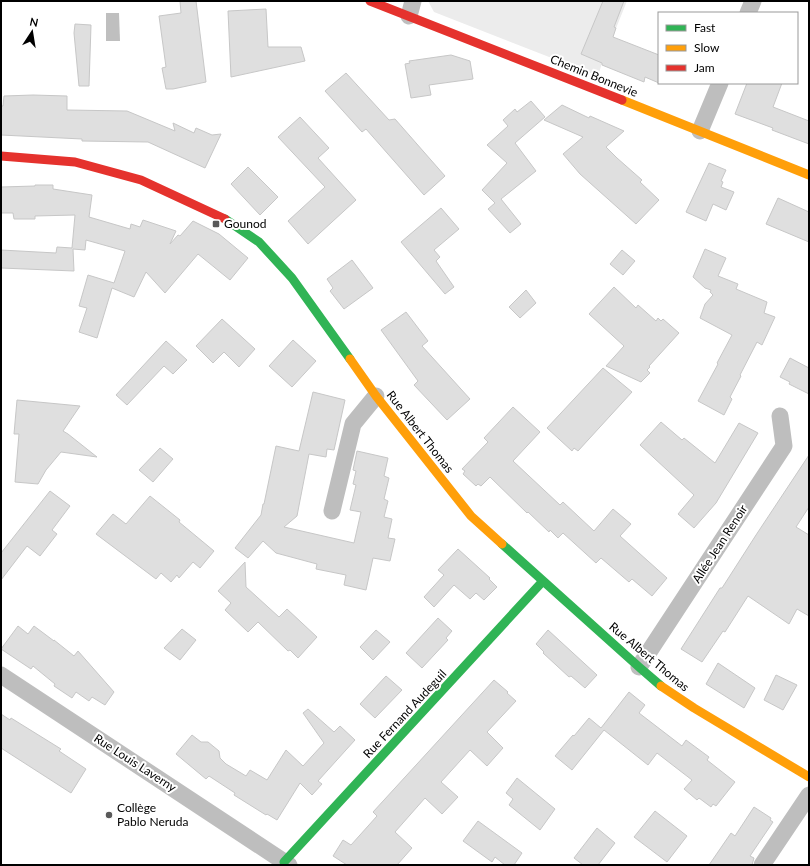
<svg xmlns="http://www.w3.org/2000/svg" width="810" height="866" font-family="Lato,sans-serif">
<rect width="100%" height="100%" fill="#fff"/>
<!-- green -->
<path fill="#ececec" d="M428,1H627L602,63L598,76L434,12Z"/>
<!-- water -->
<path fill="#bfbfbf" d="M106,13H119L120,41H106Z"/>
<!-- building -->
<path fill="#dfdfdf" stroke="#c7c7c7" d="M180,1H196L206,82L173,89H166L162,68L166,67L159,16L181,13Z
M603,1H624L614,27L616,28L613,37L659,55V83L645,77L644,82L602,65V63L581,54Z
M266,9L268,47H301L305,61L231,77L228,11Z
M75,24L91,25L89,86H79L74,33Z
M451,55L470,61L473,79L429,85L431,95L411,98L405,64L410,63L409,61Z
M346,73L389,120L395,119L445,176L424,195L366,129L362,132L325,91Z
M747,83H782L773,107L809,121V144L772,130L773,128L735,114Z
M33,95L67,96V110L127,111L175,131L173,123L194,133L196,128L212,135L221,134L205,168L148,142L82,141V139L1,135V106H3L4,96Z
M531,101L545,117L515,143L536,171L501,199L521,224L510,233L488,209L495,203L482,190L507,163L487,145L508,126L503,120L515,109L517,112Z
M562,105L589,118L590,116L624,131L606,147L617,158L642,180L640,182L659,200L636,224L580,174L563,154L583,137L544,120Z
M300,117L329,148L318,158L356,200L308,244L288,221L325,187L278,137Z
M709,163L726,170L721,181L723,182L721,187L734,192L726,210L713,204L706,221L686,212Z
M248,167L278,197L260,215L231,184Z
M35,185H53V189L92,195L89,217L130,229L131,224L140,227L143,220L176,231L170,244L178,235L180,236L193,221L219,234L248,258L230,280L198,254L165,293L146,272L134,297L112,288L97,338L79,332L87,308L79,306L88,275L114,283L125,251L86,240L85,250L73,249L74,271L1,268V250L56,253L57,247L72,248L75,215L35,216V219H14L13,213H1V187L35,186Z
M778,198L809,212V242L766,224Z
M441,208L459,229L434,250L440,257L436,261L454,287L445,294L401,242Z
M705,249L726,258L718,276L738,284L736,289L767,302L764,313L775,317L762,345L757,342L740,375L741,376L730,397L732,399L724,415L698,401L718,364L717,363L732,335L700,318L705,304L713,295L710,292L711,290L705,288L693,277Z
M622,250L635,261L623,275L610,264Z
M352,260L373,288L344,309L330,291L333,288L327,279Z
M614,287L636,308L638,305L656,321L658,318L661,321L663,319L679,333L649,366L650,367L647,370L650,373L641,382L606,366L624,346L589,314Z
M526,290L536,303L520,318L509,307Z
M406,312L428,341L422,346L470,399L447,420L414,385L418,381L381,330Z
M222,319L255,349L239,367L224,352L213,363L196,346Z
M293,340L316,361L292,387L269,366Z
M166,341L187,360L173,374L164,366L127,405L116,395Z
M790,358L809,368V394L789,384L790,382L780,377Z
M603,368L632,392L578,451L574,448L572,451L547,428Z
M313,392L345,400L334,450L327,449L326,457L309,454L297,516L284,527L354,543L361,512L350,510L356,485L353,484L356,471L353,470L357,451L388,458L384,476L389,478L384,499L388,501L384,517L392,519L388,538L395,539L390,561L373,558L366,590L344,585L346,575L316,569L317,564L276,553L263,541L248,558L235,548L261,515L263,504H264L276,446L299,451Z
M17,400L80,406L63,431L68,434L97,457L61,452L46,470L38,484L15,482L19,434H14Z
M513,407L540,432L513,461L560,505L563,502L594,531L613,509L631,524L620,536L667,578L652,596L632,579L629,582L601,558L596,563L563,533L558,538L550,530L549,532L528,512L527,513L490,477L481,486L478,484L476,486L463,474L465,471L462,469L488,442L484,438Z
M661,422L682,440L684,438L715,463L739,423L758,433L716,503L694,528L678,514L694,495L640,445Z
M160,448L173,459L153,482L139,470Z
M809,455V507L796,527L809,535V616L797,609L789,624L748,596L725,632L723,631L702,662L681,649L720,588H722L756,535Z
M50,491L70,506L52,530L57,534L40,556L27,546L1,580V553Z
M150,496L180,520L179,522L214,551L200,568L193,562L179,578L177,575L171,582L161,573L156,579L96,534L113,514L126,524Z
M458,549L490,578L489,579L497,587L484,600L476,593L470,599L454,585L434,607L424,597L444,575L438,570Z
M245,562L246,587L279,617L287,609L317,637L298,658L290,650L288,651L258,622L248,632L225,610L231,603L218,591Z
M438,618L452,631L446,638L448,640L422,668L406,653Z
M18,626L28,634L34,626L54,641V640L74,656L78,651L114,692L105,705L92,697L89,701L76,692L72,698L54,686L55,684L33,666L31,669L1,649Z
M182,629L196,640L180,660L164,648Z
M376,630L390,642L373,660L360,647Z
M548,630L597,675L585,688L571,676L569,677L543,653L544,652L536,644Z
M718,663L755,688L744,708L706,684Z
M776,675L797,685L783,710L764,700Z
M386,676L402,690L375,718L360,704Z
M494,680L508,692L507,693L516,701L487,732L503,748L487,766L470,750L441,782L458,797L442,814L425,798L395,832L412,848L397,865H347L333,856L343,840L351,845L377,816L373,812Z
M629,692L645,705L639,713L682,746L686,740L709,757L707,760L735,782L716,806L713,804L711,807L699,798L697,800L684,789L692,780L657,753L648,765L604,730L572,770L555,756L573,735L574,736L589,718L601,728Z
M308,709L334,732L340,726L355,740L318,781L322,784L312,795L300,783L277,820L267,814L266,815L234,795L235,793L209,776L206,779L176,754L192,735L201,742H208L219,751L220,758L226,764L246,776L250,770L267,780L286,750L303,766L324,743L303,713Z
M1,714L10,720L11,718L61,749L59,751L86,769L71,793L1,748Z
M517,778L555,809L540,830L509,805L513,799L506,793Z
M754,807L771,818L770,820L773,822L750,856L754,858L752,865H709L731,833L735,836Z
M655,811L687,836L667,862L634,837Z
M478,821L522,853L514,865H505L495,857L492,862L463,841Z
M597,828L615,843L598,865H583L574,858Z"/>
<g fill="none" stroke-linecap="round" stroke-linejoin="round">
<!-- street -->
<path stroke="#bebebe" stroke-width="17" d="M748,13L753,1
M409,16L413,1
M700,131L720,83
M332,511L353,424L376,396
M639,667L784,446L780,416
M1,675L289,865
M762,865L809,795"/>
<!-- fast -->
<path stroke="#30b455" stroke-width="9" d="M225,219L259,242L292,278L350,359
M502,544L639,667L661,686
M284,862L543,581"/>
<!-- slow -->
<path stroke="#ff9f0a" stroke-width="9" d="M622,100L809,175
M350,359L376,396L471,516L502,544
M661,686L694,708L809,777"/>
<!-- jam -->
<path stroke="#e5322d" stroke-width="9" d="M370,1L622,100
M1,156L75,162L141,180L225,219"/>
</g>
<!-- markers -->
<g fill="#595959" stroke="#fff" stroke-width="1.5">
<rect x="212" y="220" width="8" height="8" rx="2"/>
<circle cx="109" cy="815" r="4"/>
</g>
<g text-anchor="middle" stroke-width="4" stroke-linejoin="round" paint-order="stroke">
<!-- street labels -->
<g font-size="12" fill="#000" stroke="#fff">
<text transform="translate(594 76) rotate(22)" y="4">Chemin Bonnevie</text>
<text transform="translate(420 432) rotate(52)" y="4">Rue Albert Thomas</text>
<text transform="translate(720 544) rotate(-57)" y="4">Allée Jean Renoir</text>
<text transform="translate(649 657) rotate(40)" y="4">Rue Albert Thomas</text>
<text transform="translate(405 714) rotate(-47)" y="4">Rue Fernand Audeguil</text>
<text transform="translate(135 763) rotate(33)" y="4">Rue Louis Laverny</text>
</g>
<!-- poi labels -->
<g font-size="12" fill="#000" stroke="#fff" text-anchor="start">
<text x="224" y="228">Gounod</text>
<text x="117" y="812">Collège<tspan x="117" dy="14">Pablo Neruda</tspan></text>
</g>
</g>
<!-- border -->
<rect width="810" height="866" fill="none" stroke="#000000" stroke-width="4"/>
<!-- legend -->
<rect x="658" y="12" width="140" height="72" fill="#ffffff" stroke="#999999"/>
<rect x="666" y="25" width="20" height="6" fill="#30b455" stroke="#999999"/>
<text x="694" y="32" font-size="12" fill="#000000">Fast</text>
<rect x="666" y="45" width="20" height="6" fill="#ff9f0a" stroke="#999999"/>
<text x="694" y="52" font-size="12" fill="#000000">Slow</text>
<rect x="666" y="65" width="20" height="6" fill="#e5322d" stroke="#999999"/>
<text x="694" y="72" font-size="12" fill="#000000">Jam</text>
<!-- north arrow -->
<g transform="translate(32 32) rotate(12)" stroke="#ffffff" stroke-width="3" paint-order="stroke">
<path d="M0-3L7 15L0 10L-7 15Z" fill="#000000"/>
<text y="-6" font-size="11" font-weight="bold" text-anchor="middle" fill="#000000">N</text>
</g>
</svg>
